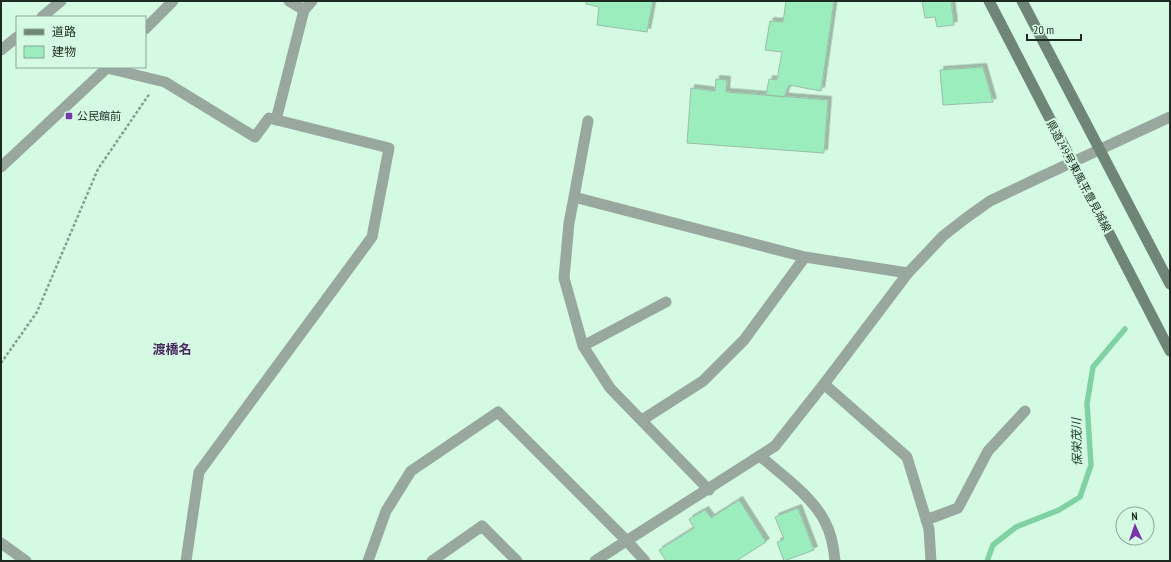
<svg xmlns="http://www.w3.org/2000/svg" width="1171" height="562" font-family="'PT Sans Narrow','Noto Sans JP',sans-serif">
<defs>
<filter id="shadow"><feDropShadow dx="3.5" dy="-3.5" stdDeviation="0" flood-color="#0004"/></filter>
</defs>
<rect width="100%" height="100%" fill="#d5fae3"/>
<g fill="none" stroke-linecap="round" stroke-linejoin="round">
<!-- stream -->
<path stroke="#80d1a3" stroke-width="5.5" d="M987,561L993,545L1016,527L1059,510L1080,497L1091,465L1087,404L1093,367L1125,329"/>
</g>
<!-- building -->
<path fill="#9cedbe" stroke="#9abda8" filter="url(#shadow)" d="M586,1H653L647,32L597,25L599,7L586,4Z
M786,1H834L821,91L789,85L784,97L766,95L769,79L777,80L782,52L765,50L770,21L783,22Z
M922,1H951L954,25L937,27L935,17L925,18Z
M983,67L993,102L943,105L940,70Z
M716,79L727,80L726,92L828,100L824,153L687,143L691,88L715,91Z
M739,500L766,542L736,561H666L659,550L694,528L689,519L705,510L711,518Z
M798,508L814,550L784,561L777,542L784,539L775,517Z"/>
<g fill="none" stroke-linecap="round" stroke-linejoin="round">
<!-- path -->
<path stroke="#86a090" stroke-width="2.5" stroke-dasharray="3 2" stroke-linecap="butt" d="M1,363L37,312L98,169L150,93"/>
<!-- minor -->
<path stroke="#98a89e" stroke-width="11" d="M289,1L304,10
M42,17L61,1
M1,50L17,37
M107,68L165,82L255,137L269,118L389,148L372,237L199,472L186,561
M276,120L304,10L312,1
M574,197L588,121
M583,346L666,302
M824,384L907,457L929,529L931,561
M642,420L703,381L744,340L805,257
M760,456C781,474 813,497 825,522C831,533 834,549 835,561
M709,490L610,388L583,346L564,278L569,223L574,197L805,257L908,273
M926,520L958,508L988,451L1025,411
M368,561L386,511L411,471L498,412L627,541L645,561
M432,561L482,526L517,561"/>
<!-- tertiary -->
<path stroke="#98a89e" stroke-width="11" d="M145,29L173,1
M1,167L108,67
M1,543L26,561
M595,561L775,446L824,384L908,273L943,236L966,218L990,201L1034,180L1170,117"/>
<!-- secondary -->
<path stroke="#6f8577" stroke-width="11" d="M989,1L1170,351
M1022,1L1170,284"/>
</g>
<!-- markers -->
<rect fill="#7a35a9" stroke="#d5fae3" stroke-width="1.5" x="65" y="112" width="8" height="8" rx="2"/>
<g text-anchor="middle" stroke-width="4" stroke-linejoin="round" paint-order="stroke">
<!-- poi labels -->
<g font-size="11" fill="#1d2a22" stroke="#d5fae3" text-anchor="start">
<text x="77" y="120">公民館前</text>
</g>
<!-- street labels -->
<g font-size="11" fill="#1d2a22" stroke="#d5fae3">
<text transform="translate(1079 176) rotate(62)" y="4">県道249号東風平豊見城線</text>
</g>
<!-- water labels -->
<g font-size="12" font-style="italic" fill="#163a27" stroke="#d5fae3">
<text transform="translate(1077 442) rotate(-91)" y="4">保栄茂川</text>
</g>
<!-- quarter labels -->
<g font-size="13" font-weight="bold" fill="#482861" stroke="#d5fae3">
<text x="172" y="354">渡橋名</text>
</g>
</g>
<!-- border -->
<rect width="1171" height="562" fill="none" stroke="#1d2a22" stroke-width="4"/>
<!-- legend -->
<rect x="16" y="16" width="130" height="52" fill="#d5fae3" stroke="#8ba796"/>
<rect x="24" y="29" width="20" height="6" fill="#6f8577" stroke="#8ba796"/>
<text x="52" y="36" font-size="12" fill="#1d2a22">道路</text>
<rect x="24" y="46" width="20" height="12" fill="#9cedbe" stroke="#8ba796"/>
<text x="52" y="56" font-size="12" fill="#1d2a22">建物</text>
<!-- north arrow -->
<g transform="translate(1135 526) rotate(357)"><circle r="19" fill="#d5fae3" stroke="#8ba796"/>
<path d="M0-3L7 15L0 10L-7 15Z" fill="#7a35a9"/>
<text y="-6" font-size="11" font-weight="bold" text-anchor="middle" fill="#1d2a22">N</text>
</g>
<!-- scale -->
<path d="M1027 34v6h54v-6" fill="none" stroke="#1d2a22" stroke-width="2"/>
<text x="1033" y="34" font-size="12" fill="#1d2a22" stroke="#d5fae3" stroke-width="3" paint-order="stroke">20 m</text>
</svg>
